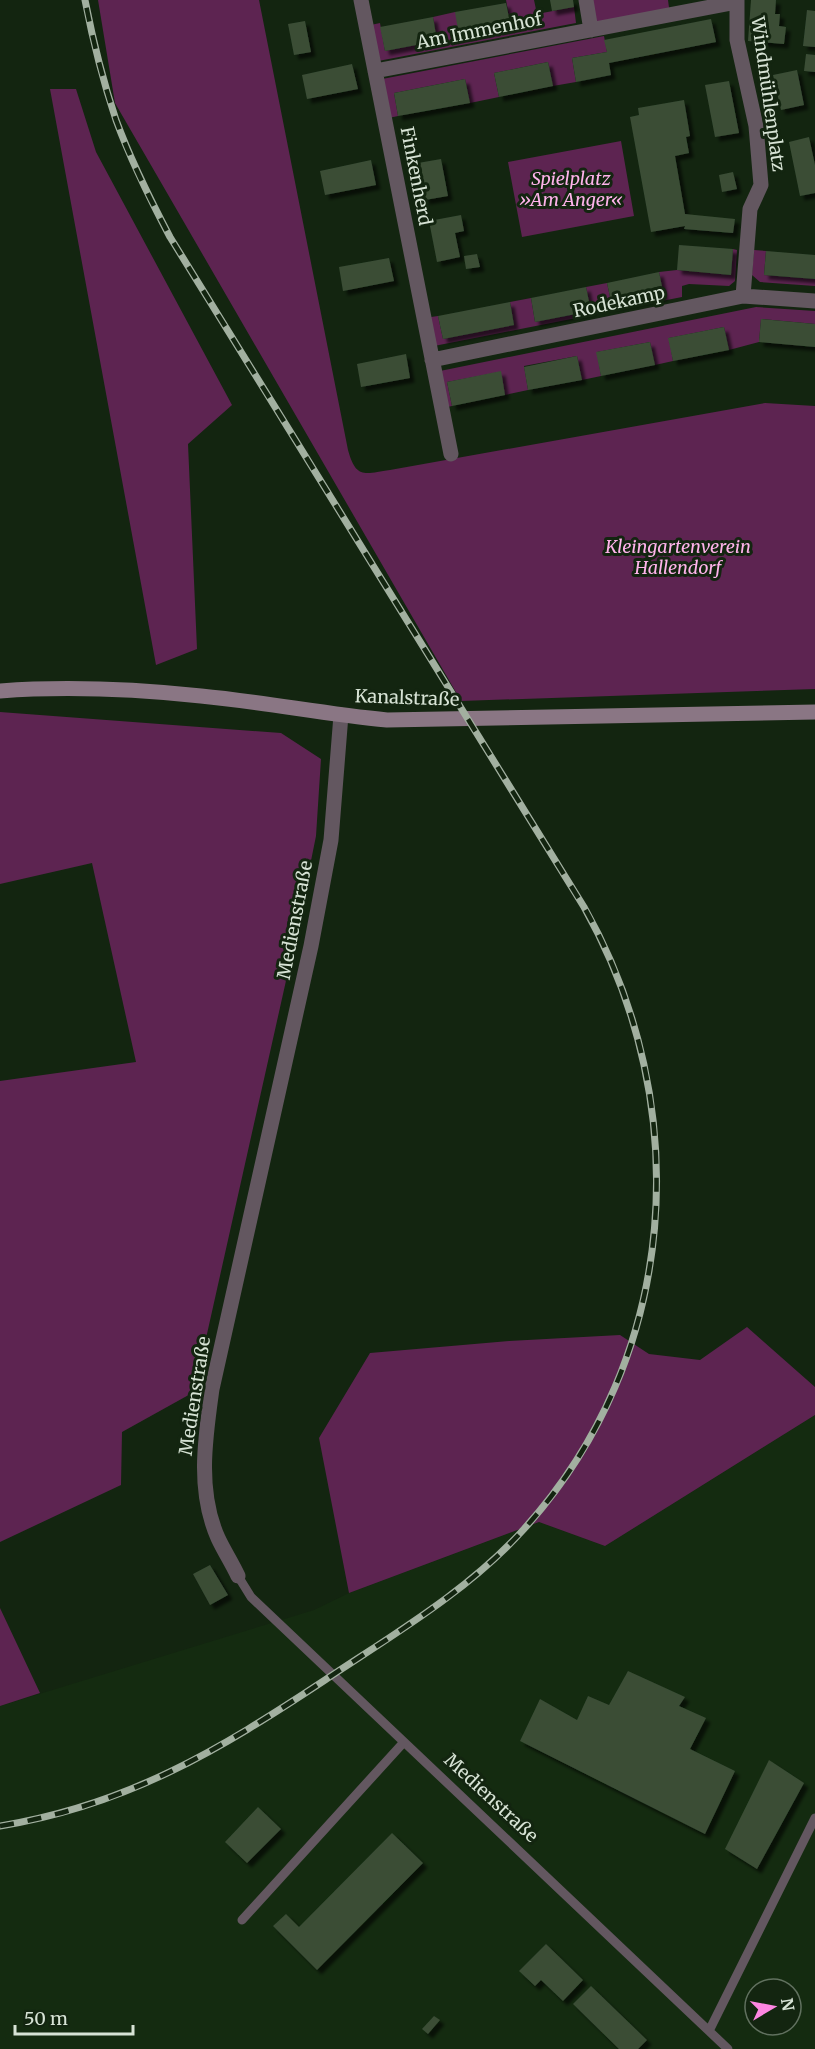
<svg xmlns="http://www.w3.org/2000/svg" width="815" height="2049" font-family="Merriweather,serif">
<defs>
<filter id="shadow"><feDropShadow dx="4.5" dy="4.5" stdDeviation="1.5" flood-color="#0009"/></filter>
</defs>
<rect width="100%" height="100%" fill="#132510"/>
<!-- built -->
<path fill="#142b10" fill-rule="evenodd" d="M815,1415V2049H0V1706L314,1610L349,1593L539,1522L605,1546ZM755,1989H791V2025H755Z"/>
<!-- green -->
<path fill="#5d2451" d="M98,0H259L348,450C356,479 364,474 390,470L765,403L815,406V689L461,701L115,103Z
M506,0H534L537,14L574,7L576,23L373,62L366,26L380,23L385,51L437,41L433,17L455,12L511,26Z
M586,0H668L670,15L591,30Z
M604,36L607,52L572,58L576,82L553,86L548,62L494,73L499,97L470,103L465,79L394,93L398,116L384,119L377,80Z
M50,89H76L96,152L232,405L188,444L197,649L156,665Z
M621,141L634,216L522,237L508,162Z
M733,249L737,250L735,281L729,286L689,284L682,286V297L429,347L424,318L438,316L443,339L514,325L510,302L531,298L535,322L591,311L586,287L607,283L612,306L664,296L659,272L677,270L731,275Z
M754,250L766,251L764,275L815,279V286L760,282L752,275Z
M756,307L815,311V324L761,319L759,342L729,350L724,327L669,338L673,361L655,365L650,342L597,352L601,376L582,380L577,356L524,366L528,390L505,395L500,372L447,382L452,406L442,408L435,372Z
M0,712L281,733L321,759L316,836L294,945L194,1392L122,1432L121,1485L0,1542V1081L136,1062L92,863L0,884Z
M747,1327L815,1387V1415L605,1546L539,1522L349,1593L319,1438L370,1353L509,1341L620,1335L649,1354L700,1360Z
M0,1608L40,1693L0,1706Z"/>
<!-- building -->
<path fill="#3a4d36" filter="url(#shadow)" d="M550,0H573L574,7L552,11Z
M751,0H776L775,14H780L779,26L786,27L784,44L748,41Z
M506,3L511,27L459,36L455,12Z
M807,10L815,11V47L803,46Z
M433,17L437,41L385,51L380,27Z
M711,19L716,42L609,63L611,75L576,82L572,58L607,52L604,40Z
M305,21L311,52L294,55L288,24Z
M806,54L815,55V72L804,71Z
M548,62L553,86L499,97L494,73Z
M352,64L358,89L307,99L302,75Z
M797,70L804,105L781,110L773,75Z
M465,79L470,103L398,116L394,93Z
M729,81L739,133L715,137L705,85Z
M684,100L690,136L686,137L689,153L675,156L685,214L735,219L733,233L684,229L685,226L651,232L630,117L639,115L638,108Z
M809,137L815,165V193L800,196L789,142Z
M441,159L448,196L425,200L418,163Z
M371,160L376,185L325,195L320,171Z
M733,172L737,189L722,192L719,175Z
M461,215L464,231L455,233L460,257L437,262L429,221Z
M679,245L733,249L731,275L677,270Z
M766,251L815,255V279L764,275Z
M477,254L480,267L466,269L464,256Z
M389,258L394,281L343,291L339,267Z
M659,272L664,296L612,306L607,283Z
M586,287L591,311L535,322L531,298Z
M510,302L514,325L443,339L438,316Z
M761,319L815,324V347L759,342Z
M724,327L729,350L673,361L668,338Z
M650,342L655,365L601,376L596,352Z
M406,354L410,378L361,387L357,364Z
M577,356L582,380L528,390L524,367Z
M501,371L505,395L452,406L447,382Z
M210,1565L228,1595L210,1605L193,1574Z
M628,1671L685,1697L679,1706L706,1718L690,1749L735,1771L705,1834L520,1741L540,1699L577,1720L588,1696L609,1705Z
M769,1760L804,1783L757,1869L725,1849Z
M258,1807L281,1829L247,1863L225,1842Z
M392,1833L423,1863L317,1970L273,1926L286,1914L299,1927Z
M546,1944L583,1980L563,2001L541,1980L535,1986L519,1971Z
M591,1986L647,2040L638,2049H619L573,2004Z
M434,2016L440,2020L428,2034L422,2029Z"/>
<g fill="none" stroke-linecap="round" stroke-linejoin="round">
<!-- lane -->
<path stroke="#635760" stroke-width="9" d="M238,1576L251,1597L728,2049
M242,1920L404,1742
M709,2031L815,1818"/>
<!-- street -->
<path stroke="#635760" stroke-width="15" d="M361,0L451,454
M586,0L591,30
M737,2V40L756,126L761,185L750,209L743,296
M375,71L737,2V0
M432,360L743,296L815,301
M238,1576C232,1563 224,1551 218,1538C197,1491 205,1439 212,1389L311,946L331,840L341,715"/>
<!-- secondary -->
<path stroke="#8a7684" stroke-width="15" d="M0,691C67,686 134,689 201,696C263,702 325,714 387,720L815,712"/>
<!-- rail casing -->
<g stroke="#a2b0a0" stroke-width="7">
<path id="rail" d="M0,1826C128,1805 219,1750 325,1680C394,1634 468,1591 524,1529C680,1357 696,1106 584,907L170,237C150,199 131,161 116,120C103,81 93,41 85,0"/>
</g>
<!-- rail -->
<use href="#rail" stroke="#132510" stroke-width="4.5" stroke-dasharray="14" stroke-linecap="butt"/>
</g>
<g text-anchor="middle" stroke-width="6" stroke-linejoin="round" paint-order="stroke">
<!-- street labels -->
<g font-size="18" fill="#d7e3d5" stroke="#132510">
<text transform="translate(479 31) rotate(-11)" y="6">Am Immenhof</text>
<text transform="translate(768 94) rotate(82)" y="6">Windmühlenplatz</text>
<text transform="translate(416 176) rotate(79)" y="6">Finkenherd</text>
<text transform="translate(619 302) rotate(-12)" y="6">Rodekamp</text>
<text transform="translate(407 698) rotate(2)" y="6">Kanalstraße</text>
<text transform="translate(295 920) rotate(-79)" y="6">Medienstraße</text>
<text transform="translate(195 1396) rotate(-81)" y="6">Medienstraße</text>
<text transform="translate(491 1798) rotate(43)" y="6">Medienstraße</text>
</g>
<!-- park labels -->
<g font-size="18" font-style="italic" fill="#ffb3eb" stroke="#132510">
<text x="571" y="185">Spielplatz<tspan x="571" dy="21">»Am Anger«</tspan></text>
<text x="678" y="553">Kleingartenverein<tspan x="678" dy="21">Hallendorf</tspan></text>
</g>
</g>
<!-- north arrow -->
<g transform="translate(773 2007) rotate(80)"><circle r="28" fill="#132510" stroke="#61715f" stroke-width="1.5"/>
<path d="M0-4.5L10 22L0 15L-10 22Z" fill="#fd86e1"/>
<text y="-9" font-size="16" font-weight="bold" text-anchor="middle" fill="#d7e3d5">N</text>
</g>
<!-- scale -->
<path d="M15 2025v9h118v-9" fill="none" stroke="#d7e3d5" stroke-width="3"/>
<text x="24" y="2025" font-size="18" fill="#d7e3d5" stroke="#132510" stroke-width="4.5" paint-order="stroke">50 m</text>
</svg>
